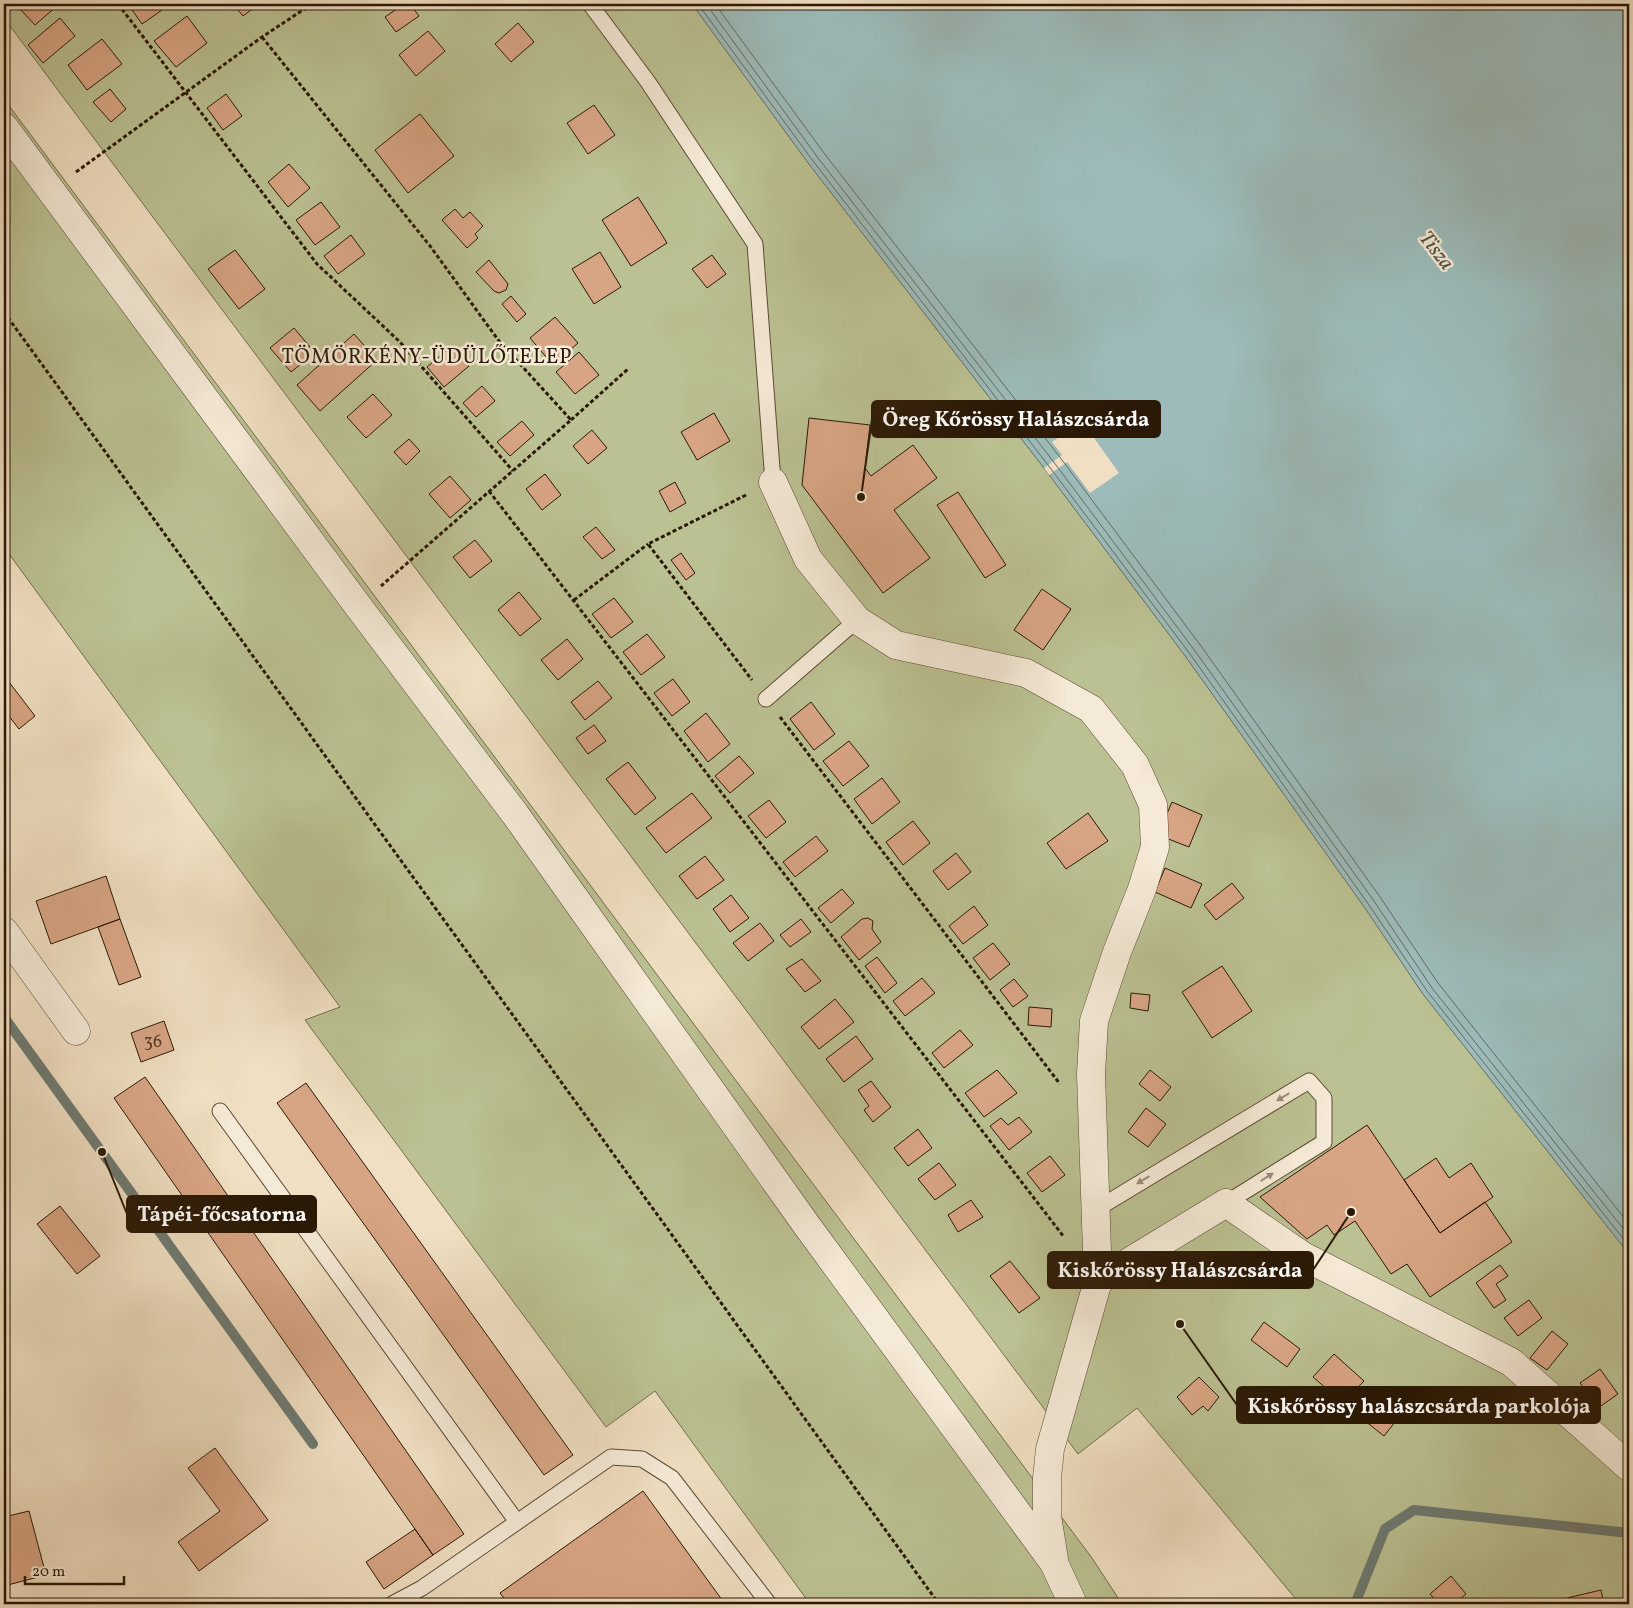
<svg xmlns="http://www.w3.org/2000/svg" width="1633" height="1608" font-family="Vollkorn,serif">
<rect width="100%" height="100%" fill="#f0dfc2"/>
<filter id="stains"><feTurbulence type="fractalNoise" baseFrequency=".004" numOctaves="4"/><feColorMatrix values="0 0 0 0 .2 0 0 0 0 .09 0 0 0 0 .02 0 0 0 .5 -.17"/></filter>
<radialGradient id="worn" r=".72"><stop offset=".6" stop-color="#630" stop-opacity="0"/><stop offset="1" stop-color="#630" stop-opacity=".3"/></radialGradient>
<!-- green -->
<path fill="#bbc192" stroke="#726d4c" d="M4,4H692L809,164L1044,468L1186,657L1365,908L1423,994L1629,1254V1604H1300L1137,1408L1078,1454L4,18Z
M4,99L1092,1558L1122,1604H810L655,1391L606,1427L305,1020L340,1007L4,547Z"/>
<!-- water -->
<path fill="#9cbbba" stroke="#6e7a72" d="M692,4H1629V1254L1423,994L1365,908L1186,657L1044,468L809,164Z"/>
<!-- pier -->
<path fill="#f0dfc2" d="M1082,421L1119,473L1090,493L1067,462L1049,475L1044,468L1062,455L1052,442Z"/>
<g fill="none" stroke-linecap="round" stroke-linejoin="round">
<!-- shore -->
<path stroke="#636a60" stroke-width="1" d="M698,4L813,161L1048,465L1190,654L1369,905L1427,991L1629,1246
M706,4L818,158L1053,461L1195,651L1374,901L1432,988L1629,1236
M715,4L824,153L1059,456L1201,646L1380,897L1438,983L1629,1224"/>
<!-- stream -->
<path stroke="#6e7a72" stroke-width="10" d="M4,1017L313,1444
M1355,1604L1385,1529L1414,1510L1629,1533"/>
</g>
<!-- building -->
<path fill="#d8a584" stroke="#2a1906" d="M29,4H56L58,5L35,25L21,10Z
M128,4H157L162,10L142,24Z
M233,4H259L243,16Z
M367,4H380L371,10Z
M404,4H410L419,16L396,32L385,17Z
M187,16L207,43L176,67L154,41Z
M60,18L75,36L43,63L28,45Z
M518,23L534,42L511,62L495,44Z
M428,31L445,51L416,76L399,55Z
M102,39L122,64L87,90L68,65Z
M110,89L126,109L111,122L93,102Z
M226,94L242,116L223,130L207,108Z
M594,105L615,135L588,154L567,123Z
M420,114L454,156L408,193L375,150Z
M289,164L310,188L288,207L268,182Z
M638,197L667,243L631,266L602,220Z
M321,202L340,227L315,245L296,220Z
M455,209L463,218L470,212L483,226L475,234L478,238L467,248L442,220Z
M351,235L365,254L338,274L324,256Z
M235,250L265,289L239,309L208,269Z
M600,252L621,287L594,304L572,269Z
M712,255L726,274L707,288L692,269Z
M489,260L508,284L506,290L499,293L494,291L476,272Z
M511,296L526,314L517,322L502,304Z
M555,317L578,343L553,365L530,338Z
M294,328L315,353L291,372L270,348Z
M354,334L377,360L320,411L297,385Z
M452,346L469,366L444,387L427,367Z
M579,352L599,375L575,394L556,372Z
M482,386L495,401L476,417L463,403Z
M373,394L392,415L366,438L347,417Z
M714,413L730,441L697,460L681,432Z
M809,418L870,425L865,468L871,476L913,445L937,478L894,510L930,558L883,593L802,485Z
M522,421L534,435L510,456L497,442Z
M592,430L607,448L588,464L573,446Z
M409,439L420,451L406,465L394,452Z
M545,474L561,495L542,510L526,489Z
M450,476L471,500L450,518L429,494Z
M675,482L686,503L670,512L659,491Z
M958,492L1006,565L985,578L937,505Z
M596,527L615,550L602,559L583,537Z
M475,540L492,561L470,578L453,557Z
M681,553L695,573L686,580L671,560Z
M1042,589L1071,609L1043,650L1014,630Z
M519,592L541,619L520,636L498,610Z
M614,598L633,622L611,638L592,614Z
M647,634L665,657L641,675L623,652Z
M567,639L583,659L558,680L541,660Z
M673,679L690,702L672,716L654,693Z
M598,681L612,698L585,720L571,702Z
M9,682L35,716L19,729L4,710V686Z
M811,702L835,734L814,750L790,719Z
M706,713L730,744L708,762L684,731Z
M594,725L606,741L588,754L576,738Z
M849,741L869,766L843,786L823,761Z
M739,756L754,773L730,793L715,776Z
M628,762L656,798L635,815L606,779Z
M882,778L900,802L872,824L854,799Z
M692,793L712,818L666,853L646,828Z
M769,800L786,822L766,838L748,816Z
M1172,802L1202,815L1189,847L1158,835Z
M1088,813L1108,841L1066,869L1047,843Z
M913,821L930,843L903,865L886,842Z
M816,836L828,851L795,877L783,862Z
M956,853L971,872L948,890L933,871Z
M705,856L724,880L697,899L679,876Z
M1165,868L1202,884L1191,908L1155,892Z
M106,876L120,919L51,944L36,901Z
M1232,883L1244,898L1216,920L1204,905Z
M842,889L854,903L831,923L818,908Z
M731,895L749,918L730,932L713,909Z
M974,906L988,925L963,944L949,926Z
M868,918L873,921L872,929L881,942L859,960L841,937L862,919Z
M120,919L141,977L119,985L98,927Z
M801,919L811,932L790,947L780,935Z
M760,923L774,941L748,961L733,943Z
M993,943L1010,964L990,980L973,958Z
M877,957L897,983L885,993L865,966Z
M802,959L821,981L805,992L786,969Z
M1222,966L1252,1011L1212,1038L1182,992Z
M922,978L935,993L905,1016L893,1001Z
M1014,979L1028,996L1013,1007L1000,990Z
M1131,993L1150,995L1148,1011L1130,1008Z
M835,999L854,1022L819,1049L801,1027Z
M1029,1007L1052,1009L1051,1027L1028,1025Z
M164,1021L174,1050L141,1062L131,1033Z
M960,1030L973,1045L944,1068L932,1053Z
M856,1036L873,1059L844,1082L826,1059Z
M997,1070L1017,1093L984,1117L965,1093Z
M1150,1070L1171,1087L1160,1101L1139,1084Z
M145,1077L464,1534L433,1555L114,1098Z
M871,1081L891,1107L873,1122L864,1110L869,1106L858,1090Z
M306,1083L573,1455L544,1475L277,1103Z
M1146,1108L1166,1124L1148,1147L1128,1132Z
M1019,1117L1032,1132L1009,1150L990,1126L1001,1118L1008,1125Z
M1367,1125L1440,1233L1485,1202L1512,1242L1430,1297L1407,1264L1391,1274L1355,1221L1334,1235L1327,1225L1307,1239L1260,1197Z
M918,1129L932,1148L908,1166L894,1148Z
M1050,1156L1065,1175L1042,1192L1027,1173Z
M1436,1158L1449,1178L1471,1163L1493,1197L1440,1233L1404,1180Z
M939,1163L956,1185L935,1200L918,1179Z
M971,1200L983,1217L958,1232L948,1215Z
M60,1206L100,1256L77,1274L37,1224Z
M1010,1261L1040,1298L1019,1313L990,1276Z
M1500,1265L1508,1276L1496,1284L1506,1300L1494,1308L1476,1283Z
M1529,1300L1542,1318L1518,1336L1504,1318Z
M1264,1322L1300,1349L1287,1367L1251,1340Z
M1552,1331L1568,1344L1547,1370L1530,1358Z
M1334,1354L1364,1381L1343,1403L1313,1377Z
M1600,1369L1618,1394L1598,1408L1580,1383Z
M1199,1377L1219,1397L1208,1411L1203,1406L1192,1415L1177,1397Z
M1370,1394L1399,1417L1384,1436L1355,1413Z
M215,1448L268,1520L199,1571L178,1542L220,1511L188,1468Z
M643,1491L725,1604H508L500,1593Z
M29,1511L46,1575L4,1586V1517Z
M415,1529L433,1555L384,1589L366,1562Z
M1451,1576L1466,1594L1454,1604H1439L1430,1594Z
M1601,1590L1604,1604H1569L1567,1598Z"/>
<g fill="none" stroke-linecap="round" stroke-linejoin="round">
<!-- service casing -->
<g stroke="#5c4a35" stroke-width="17">
<path id="service" d="M590,4L648,82L755,244L773,482
M766,699L857,620
M220,1111L517,1522
M1095,1210L1309,1081L1324,1098V1142L1226,1203
M392,1604L422,1588L611,1457L642,1459L672,1478L769,1604"/>
</g>
<!-- minor casing -->
<g stroke="#5c4a35" stroke-width="29">
<path id="minor" d="M4,127L358,606L515,814L805,1223L1054,1563L1073,1604
M773,482L808,559L857,620L896,645L1026,673L1091,709L1135,765L1153,805L1155,847L1142,889L1117,952L1094,1021L1091,1074L1098,1281L1050,1449L1047,1478V1516L1054,1559
M4,931L76,1031
M1098,1281L1226,1203L1303,1256L1511,1362L1629,1467"/>
</g>
<!-- path -->
<path stroke="#2a1906" stroke-width="3" stroke-dasharray="4 2.5" stroke-linecap="butt" d="M118,4L317,264L400,342L513,471
M262,37L430,246L499,341L571,420L381,586
M76,172L262,37L312,4
M4,312L939,1604
M571,420L628,369
M489,491L1064,1237
M746,495L648,544L752,680
M574,600L648,544
M780,717L1060,1084"/>
<!-- service -->
<use href="#service" stroke="#f5ead7" stroke-width="15"/>
<!-- minor -->
<use href="#minor" stroke="#f5ead7" stroke-width="28"/>
</g>
<!-- one-way arrows -->
<defs><path id="oneway-solid" d="M-6-.8H1V-3.2L6.5 0L1 3.2V.8H-6Z" transform="scale(1.25)"/></defs>
<g fill="#9a8c79">
<use href="#oneway-solid" transform="translate(1283 1097) rotate(149)"/>
<use href="#oneway-solid" transform="translate(1267 1177) rotate(-32)"/>
<use href="#oneway-solid" transform="translate(1143 1180) rotate(149)"/>
</g>
<g text-anchor="middle" stroke-width="5" stroke-linejoin="round" paint-order="stroke">
<!-- number labels -->
<g font-size="18" fill="#563c26">
<text x="153" y="1047">36</text>
</g>
<!-- water labels -->
<g font-size="21" font-style="italic" fill="#525245" stroke="#f5ead7">
<text transform="translate(1437 250) rotate(52)" y="7">Tisza</text>
</g>
<!-- neighbourhood labels -->
<g font-size="21" letter-spacing="1" fill="#2a1906" stroke="#f5ead7">
<text x="427" y="363">TÖMÖRKÉNY-ÜDÜLŐTELEP</text>
</g>
</g>
<!-- callouts -->
<path fill="none" stroke="#2a1906" stroke-width="2" d="M861 497L872 419M102 1152L127 1214M1351 1212L1313 1270M1180 1324L1237 1405"/>
<g fill="#2a1906" stroke="#f5ead7" stroke-width="2">
<circle cx="861" cy="497" r="5"/>
<circle cx="102" cy="1152" r="5"/>
<circle cx="1351" cy="1212" r="5"/>
<circle cx="1180" cy="1324" r="5"/>
</g>
<g fill="#2a1906" stroke="#2a1906" stroke-width="2">
<rect x="872" y="401" width="288" height="36" rx="5"/>
<rect x="127" y="1196" width="189" height="36" rx="5"/>
<rect x="1048" y="1252" width="265" height="36" rx="5"/>
<rect x="1237" y="1387" width="363" height="36" rx="5"/>
</g>
<g font-size="21" text-anchor="middle" font-weight="bold" fill="#fff">
<text x="1016" y="426">Öreg Kőrössy Halászcsárda</text>
<text x="222" y="1221">Tápéi-főcsatorna</text>
<text x="1180" y="1277">Kiskőrössy Halászcsárda</text>
<text x="1419" y="1413">Kiskőrössy halászcsárda parkolója</text>
</g>
<!-- margin -->
<rect width="1633" height="1608" fill="none" stroke="#f0dfc2" stroke-width="20"/>
<rect x="5" y="5" width="1623" height="1598" fill="none" stroke="#2a1906" stroke-width="2.5"/>
<rect x="10" y="10" width="1613" height="1588" fill="none" stroke="#2a1906"/>
<!-- scale -->
<path d="M25 1576v8h99v-8" fill="none" stroke="#2a1906" stroke-width="2.5"/>
<text x="32" y="1576" font-size="15" fill="#2a1906" stroke="#f5ead7" stroke-width="4" paint-order="stroke">20 m</text>
<rect width="100%" height="100%" filter="url(#stains)"/>
<rect width="100%" height="100%" fill="url(#worn)"/>
</svg>
